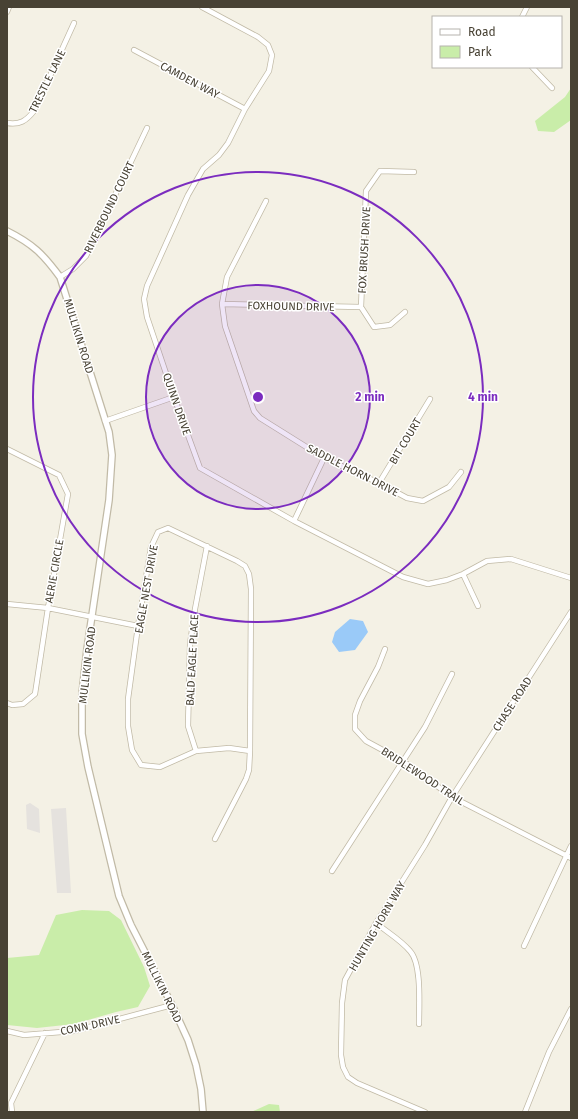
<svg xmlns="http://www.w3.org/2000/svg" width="578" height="1119" font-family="'Fira Sans',sans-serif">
<rect width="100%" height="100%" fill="#f4f1e5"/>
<!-- green -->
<path fill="#c9eda9" d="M571,88V120L554,132L538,131L535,121L565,97Z
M82,910L109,911L121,920L144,967L150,986L138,1007L116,1012L74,1024L37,1028L7,1025V958L39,955L56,915Z
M269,1104L279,1105L280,1112H251Z"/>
<!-- parking -->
<path fill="#e5e2de" d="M30,803L39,809L40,833L27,829L26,805Z
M66,808L71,893H57L51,809Z"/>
<!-- water -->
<path fill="#9acaf8" d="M350,619L363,621L368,632L355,650L339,652L332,642L335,632Z"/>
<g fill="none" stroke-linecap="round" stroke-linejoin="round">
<!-- minor casing -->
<g stroke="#c1baa6" stroke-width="6">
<path id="minor" d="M202,7L258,37L268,45L272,55L269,71L245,109L228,143L219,155L203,169L188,195L147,286L144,299L147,317L174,397L200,468L294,521L403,577L428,584L447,580L463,574L487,561L511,559L571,578
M7,12L9,7
M522,17L527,7
M134,50L245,109
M532,67L552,88
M7,123C20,125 26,121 34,111L74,23
M266,201L227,277L222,304L225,326L254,411L260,418L324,458L379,483L407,498L423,501L449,487L461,472
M60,277L73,269L86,256L147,128
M222,304L361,307
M405,312L390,325L374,327L361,307L366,191L380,171L414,172
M105,421L174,397
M7,449L59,475L68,494L48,608L35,694L23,704L12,705L7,703
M379,483L430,399
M294,521L324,458
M463,574L478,606
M7,604L48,608L138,626
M385,649L378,667L360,701L355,715V729L366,741L403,761L452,797L571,858
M196,751L188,726L190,644L195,609L207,546
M215,839L246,779L249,770L250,751L251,589L249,574L245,566L237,561L168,528L158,532L151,547L138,626L128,699V726L132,750L141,765L160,767L196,751L229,748L250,751
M332,871L425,727L452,674
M376,923C387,932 401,940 410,951C422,964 419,1006 419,1024
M524,946L571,846
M7,1031L24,1035L74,1031L172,1005
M12,1112L11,1103L45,1033
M425,1112L357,1083L348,1077L343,1067L341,1055L342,1003L345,980L376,923L425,845L452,797L571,612
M525,1112L549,1052L571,1009"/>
</g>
<!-- tertiary casing -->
<g stroke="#c1baa6" stroke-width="8">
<path id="tertiary" d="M7,231C33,244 43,254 60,277L109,432L112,455L109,500L87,649L82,694V734L88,767L119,896L131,925L172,1005L188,1040L196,1065L201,1089L203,1112"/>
</g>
<!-- minor -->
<use href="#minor" stroke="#fff" stroke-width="4.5"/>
<!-- tertiary -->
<use href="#tertiary" stroke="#fff" stroke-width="5.5"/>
</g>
<!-- distance rings -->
<circle cx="258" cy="397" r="112" fill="#7b2cbf" fill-opacity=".12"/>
<g fill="none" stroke="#7b2cbf" stroke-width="2">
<circle cx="258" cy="397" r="112"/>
<circle cx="258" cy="397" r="225"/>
</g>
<g text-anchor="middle" stroke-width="3" stroke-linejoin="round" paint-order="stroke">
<!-- street labels -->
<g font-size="11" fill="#484234" stroke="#fff">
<text transform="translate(190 80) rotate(28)" y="4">CAMDEN WAY</text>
<text transform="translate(47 81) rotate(-64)" y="4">TRESTLE LANE</text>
<text transform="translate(109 207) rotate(-64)" y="4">RIVERBOUND COURT</text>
<text transform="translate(364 250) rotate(-87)" y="4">FOX BRUSH DRIVE</text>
<text transform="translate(291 306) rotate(1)" y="4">FOXHOUND DRIVE</text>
<text transform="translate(79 336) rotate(73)" y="4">MULLIKIN ROAD</text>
<text transform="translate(177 404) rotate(71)" y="4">QUINN DRIVE</text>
<text transform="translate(405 441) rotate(-59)" y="4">BIT COURT</text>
<text transform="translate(353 470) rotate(27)" y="4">SADDLE HORN DRIVE</text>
<text transform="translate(54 571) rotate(-80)" y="4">AERIE CIRCLE</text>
<text transform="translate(146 589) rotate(-80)" y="4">EAGLE NEST DRIVE</text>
<text transform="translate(192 660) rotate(-87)" y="4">BALD EAGLE PLACE</text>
<text transform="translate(87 665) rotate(-83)" y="4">MULLIKIN ROAD</text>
<text transform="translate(512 704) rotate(-57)" y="4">CHASE ROAD</text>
<text transform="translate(423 776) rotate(33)" y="4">BRIDLEWOOD TRAIL</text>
<text transform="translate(377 926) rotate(-60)" y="4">HUNTING HORN WAY</text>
<text transform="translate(162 987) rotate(64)" y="4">MULLIKIN ROAD</text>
<text transform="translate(90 1025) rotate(-12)" y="4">CONN DRIVE</text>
</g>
</g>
<circle cx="258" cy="397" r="6" fill="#7b2cbf" stroke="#fff" stroke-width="2"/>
<g font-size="12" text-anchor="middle" font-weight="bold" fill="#7b2cbf" stroke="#fff" stroke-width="3" stroke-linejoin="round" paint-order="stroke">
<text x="370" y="401">2 min</text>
<text x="483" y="401">4 min</text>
</g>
<!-- border -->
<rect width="578" height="1119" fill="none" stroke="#484234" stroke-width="16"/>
<!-- legend -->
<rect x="432" y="16" width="130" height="52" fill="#ffffff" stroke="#b6b3ae"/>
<rect x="440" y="29" width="20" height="6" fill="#ffffff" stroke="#b6b3ae"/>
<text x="468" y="36" font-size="12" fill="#484234">Road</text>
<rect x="440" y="46" width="20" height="12" fill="#c9eda9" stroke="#b6b3ae"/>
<text x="468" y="56" font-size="12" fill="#484234">Park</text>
</svg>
